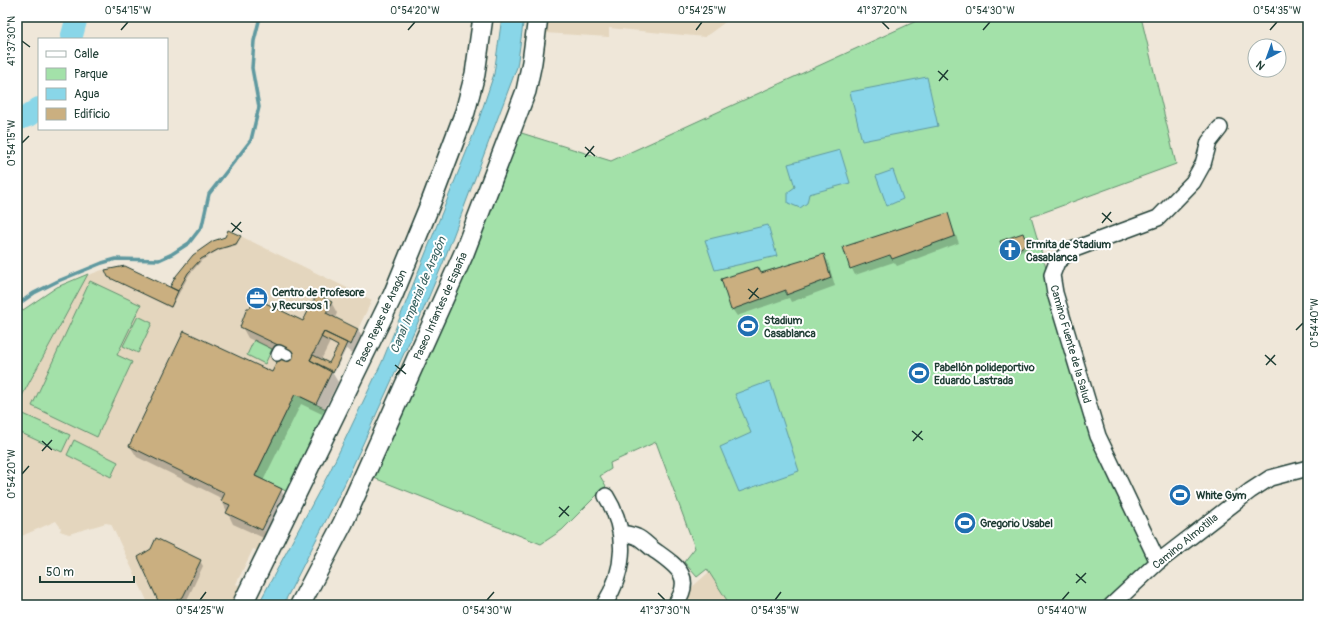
<svg xmlns="http://www.w3.org/2000/svg" width="1325" height="622" font-family="Pangolin,sans-serif">
<rect width="100%" height="100%" fill="#efe7d9"/>
<filter id="ink" filterUnits="userSpaceOnUse"><feTurbulence type="fractalNoise" baseFrequency=".025" numOctaves="2"/><feDisplacementMap in="SourceGraphic" scale="8" xChannelSelector="R" yChannelSelector="G"/><feConvolveMatrix kernelMatrix="1 2 1 2 8 2 1 2 1" color-interpolation-filters="sRGB"/></filter>
<g filter="url(#ink)">
<!-- built -->
<path fill="#e4d6be" d="M546,17H732L705,37L609,28V37L544,33Z
M228,230L372,300L358,329L326,313L332,302L317,294L299,330L324,332L347,343L316,404L290,493L282,489L262,530L269,533L259,551L253,549L236,584L240,586L230,605H149L111,524L106,523L69,534L60,531L61,528L56,521L17,538V312L23,310L57,287L102,270L125,266L170,287L176,276L193,255L213,241L225,237Z
M709,572L730,605H681L689,598L691,588Z"/>
<!-- green -->
<path fill="#a3e1a9" stroke="#618f6e" d="M925,17H1141L1176,164L1031,217L1095,435L1154,562L1098,605H730L707,569L697,577L684,562L695,548L656,442L610,463L611,469L600,476L606,486L562,530L541,544L369,476L515,131L611,161Z
M88,274L17,405V312L23,310L57,287Z
M90,281L141,305L117,355L132,362L97,437L32,406Z
M138,316L152,323L138,353L123,346Z
M254,340L272,349L265,364L247,355Z
M295,394L330,411L290,493L255,476Z
M19,412L70,435L62,452L17,431V417Z
M74,440L118,462L111,477L67,455Z"/>
<!-- water -->
<path fill="#89d6e8" stroke="#5f99a0" d="M502,17H524L517,67L443,263L416,327L345,483L283,605H258L330,471L382,362L476,128L494,74Z
M927,77L938,126L862,141L850,92Z
M840,150L850,183L809,194L807,203L800,208L788,203V192L795,187L788,164Z
M893,170L903,199L887,206L876,176Z
M768,225L777,256L715,270L705,240Z
M770,381L799,471L739,492L720,447L751,433L735,394Z"/>
<!-- shadow -->
<path fill="#0003" fill-rule="evenodd" d="M947,214L959,243L897,266L894,262L855,275L852,269L895,254Z
M1023,235L1028,248L1009,259L1007,256Z
M240,236L237,245L219,250L202,260L189,275L171,308L109,277L171,289L185,264L202,249Z
M824,255L828,262L835,286L791,302L789,298L737,316L732,309L761,274Z
M331,302L337,313L335,318L358,330L364,340L357,355L346,349L335,371L330,369L338,382L322,414L301,404L263,481L281,490L287,501L268,540L233,524L222,501L223,499L137,457L130,446L272,373L279,359L277,352L248,338L242,327L304,323ZM330,342L339,347L330,364L321,360Z
M200,561L203,566L186,602L180,605H161Z"/>
<g fill="none" stroke-linecap="round" stroke-linejoin="round">
<!-- stream -->
<path stroke="#5f99a0" stroke-width="3.5" d="M17,305L34,293L58,281L102,263L116,259L159,260L172,254L189,243L202,226L209,194L251,140L259,107L252,68L254,41L260,17"/>
<!-- river -->
<path stroke="#89d6e8" stroke-width="22" d="M71,39L77,17
M17,120L28,116L39,108"/>
</g>
<!-- building -->
<path fill="#caaf80" stroke="#1f3d34" d="M948,213L955,236L892,259L890,255L850,269L843,247Z
M228,230L241,236L236,244L219,249L201,259L188,273L178,291L170,287L176,276L193,255L213,241L225,237Z
M1023,233L1027,244L1006,257L1000,241Z
M824,254L831,278L786,295V290L731,310L721,279L758,267L761,273Z
M125,266L178,291L171,307L108,277L105,270Z
M317,294L332,302L326,313L358,329L351,345L324,332L310,360L332,371L316,404L295,394L255,476L282,489L262,530L226,513L230,505L221,501L225,493L129,446L184,331L272,372L280,356L275,353L278,345L240,327L247,308H250L255,298L303,321Z
M324,332L347,343L333,373L310,360L313,355L329,363L338,346L321,337Z
M156,538L201,560L183,597L166,605H160L138,557L151,549Z"/>
<g fill="none" stroke-linecap="round" stroke-linejoin="round">
<!-- pedestrian casing -->
<g stroke="#1f3d34" stroke-width="14">
<path id="pedestrian" d="M277,355L279,351L287,355"/>
</g>
<!-- minor casing -->
<g stroke="#1f3d34" stroke-width="18">
<path id="minor" d="M622,533C627,534 633,535 637,537C644,540 650,548 657,552C678,567 694,578 675,605
M1158,562L1098,436L1055,293L1052,275L1057,262L1072,250L1158,218L1193,182L1203,164L1209,142L1220,128
M604,605C626,570 628,531 606,496
M1112,605L1158,562L1250,491L1270,478L1308,468"/>
</g>
<!-- tertiary casing -->
<g stroke="#1f3d34" stroke-width="22">
<path id="tertiary" d="M242,605L393,295L431,202L465,112L475,74L483,17
M300,605L343,523L464,253L526,91L532,62L538,17"/>
</g>
<!-- pedestrian -->
<use href="#pedestrian" stroke="#fff" stroke-width="11"/>
<!-- minor -->
<use href="#minor" stroke="#fff" stroke-width="15"/>
<!-- tertiary -->
<use href="#tertiary" stroke="#fff" stroke-width="19"/>
</g>
</g>
<!-- ticks -->
<path fill="none" stroke="#1f3d34" stroke-width="1.5" d="M882,22L889,29M121,30L128,22M408,30L415,22M696,30L702,22M983,30L990,22M1270,30L1277,22M22,41L30,47M938,71L948,80M939,81L948,70M22,143L29,136M585,147L595,156M585,157L594,146M1102,213L1112,222M231,223L242,232M1102,223L1111,212M232,232L241,222M748,289L759,298M749,299L758,288M1296,330L1303,323M1265,355L1276,365M395,365L406,374M1266,365L1275,355M396,375L405,364M912,431L923,440M42,441L52,450M913,441L922,431M42,451L52,440M22,474L29,466M559,507L569,516M559,517L569,506M1076,574L1086,583M1076,583L1086,573M658,593L665,600M200,600L206,592M487,600L494,592M775,600L781,592M1062,600L1069,592"/>
<!-- icons -->
<defs>
<g id="church-disc" transform="scale(1.15)"><circle r="9.5" fill="#1f6fb2" stroke="#fff"/><path d="M-1.2-6h2.4v3.5h3.3v2.4h-3.3V6h-2.4V-.1h-3.3v-2.4h3.3Z" fill="#fff"/></g>
<g id="office-disc" transform="scale(1.15)"><circle r="9.5" fill="#1f6fb2" stroke="#fff"/><path d="M-6-3h4V-5.5h4V-3h4V5H-6ZM-1-4.5V-3h2v-1.5ZM-6 0V1H6V0Z" fill="#fff"/></g>
<g id="stadium-disc" transform="scale(1.15)"><circle r="9.5" fill="#1f6fb2" stroke="#fff"/><path d="M0-5a6.5 5 0 1 0 0 10a6.5 5 0 1 0 0-10ZM-3.5-1.8h7v3.6h-7Z" fill="#fff"/></g>
</defs>
<g fill-rule="evenodd">
<use href="#church-disc" x="1010" y="250"/>
<use href="#office-disc" x="257" y="298"/>
<use href="#stadium-disc" x="748" y="326"/>
<use href="#stadium-disc" x="919" y="373"/>
<use href="#stadium-disc" x="1180" y="495"/>
<use href="#stadium-disc" x="965" y="523"/>
</g>
<g text-anchor="middle" stroke-width="4" stroke-linejoin="round" paint-order="stroke">
<!-- poi labels -->
<g font-size="11" font-weight="bold" fill="#1f3d34" stroke="#fff" text-anchor="start">
<text x="1026" y="248">Ermita de Stadium<tspan x="1026" dy="13">Casablanca</tspan></text>
<text x="272" y="296">Centro de Profesore<tspan x="272" dy="13">y Recursos 1</tspan></text>
<text x="764" y="324">Stadium<tspan x="764" dy="13">Casablanca</tspan></text>
<text x="934" y="371">Pabellón polideportivo<tspan x="934" dy="13">Eduardo Lastrada</tspan></text>
<text x="1196" y="499">White Gym</text>
<text x="980" y="527">Gregorio Usabel</text>
</g>
<!-- street labels -->
<g font-size="11" fill="#1f3d34" stroke="#fff">
<text transform="translate(440 306) rotate(-66)" y="4">Paseo Infantes de España</text>
<text transform="translate(381 318) rotate(-65)" y="4">Paseo Reyes de Aragón</text>
<text transform="translate(1071 344) rotate(74)" y="4">Camino Fuente de la Salud</text>
<text transform="translate(1185 541) rotate(-39)" y="4">Camino Almotilla</text>
</g>
<!-- water labels -->
<g font-size="12" font-style="italic" fill="#3a6361" stroke="#fff">
<text transform="translate(418 295) rotate(-67)" y="4">Canal Imperial de Aragón</text>
</g>
</g>
<!-- margin -->
<rect width="1325" height="622" fill="none" stroke="#fff" stroke-width="44"/>
<!-- legend -->
<rect x="38" y="38" width="130" height="92" fill="#ffffff" stroke="#a5b1ae"/>
<rect x="46" y="51" width="20" height="6" fill="#ffffff" stroke="#a5b1ae"/>
<text x="74" y="58" font-size="12" fill="#1f3d34">Calle</text>
<rect x="46" y="68" width="20" height="12" fill="#a3e1a9" stroke="#a5b1ae"/>
<text x="74" y="78" font-size="12" fill="#1f3d34">Parque</text>
<rect x="46" y="88" width="20" height="12" fill="#89d6e8" stroke="#a5b1ae"/>
<text x="74" y="98" font-size="12" fill="#1f3d34">Agua</text>
<rect x="46" y="108" width="20" height="12" fill="#caaf80" stroke="#a5b1ae"/>
<text x="74" y="118" font-size="12" fill="#1f3d34">Edificio</text>
<!-- north arrow -->
<g transform="translate(1267 58) rotate(221)"><circle r="19" fill="#ffffff" stroke="#a5b1ae"/>
<path d="M0-3L7 15L0 10L-7 15Z" fill="#1f6fb2"/>
<text y="-6" font-size="11" font-weight="bold" text-anchor="middle" fill="#1f3d34">N</text>
</g>
<!-- scale -->
<path d="M40 576v6h94v-6" fill="none" stroke="#1f3d34" stroke-width="2"/>
<text x="46" y="576" font-size="12" fill="#1f3d34" stroke="#ffffff" stroke-width="3" paint-order="stroke">50 m</text>
<rect x="22" y="22" width="1281" height="578" fill="none" stroke="#1f3d34" stroke-width="1.5"/>
<g font-size="10" text-anchor="middle" fill="#1f3d34">
<text x="128" y="14">0°54'15"W</text>
<text x="415" y="14">0°54'20"W</text>
<text x="702" y="14">0°54'25"W</text>
<text x="882" y="14">41°37'20"N</text>
<text x="990" y="14">0°54'30"W</text>
<text x="1277" y="14">0°54'35"W</text>
<text transform="translate(11 41) rotate(-90)" y="4">41°37'30"N</text>
<text transform="translate(11 143) rotate(-90)" y="4">0°54'15"W</text>
<text transform="translate(1314 323) rotate(-90)" y="4">0°54'40"W</text>
<text transform="translate(11 474) rotate(-90)" y="4">0°54'20"W</text>
<text x="200" y="614">0°54'25"W</text>
<text x="487" y="614">0°54'30"W</text>
<text x="665" y="614">41°37'30"N</text>
<text x="775" y="614">0°54'35"W</text>
<text x="1062" y="614">0°54'40"W</text>
</g>
</svg>
